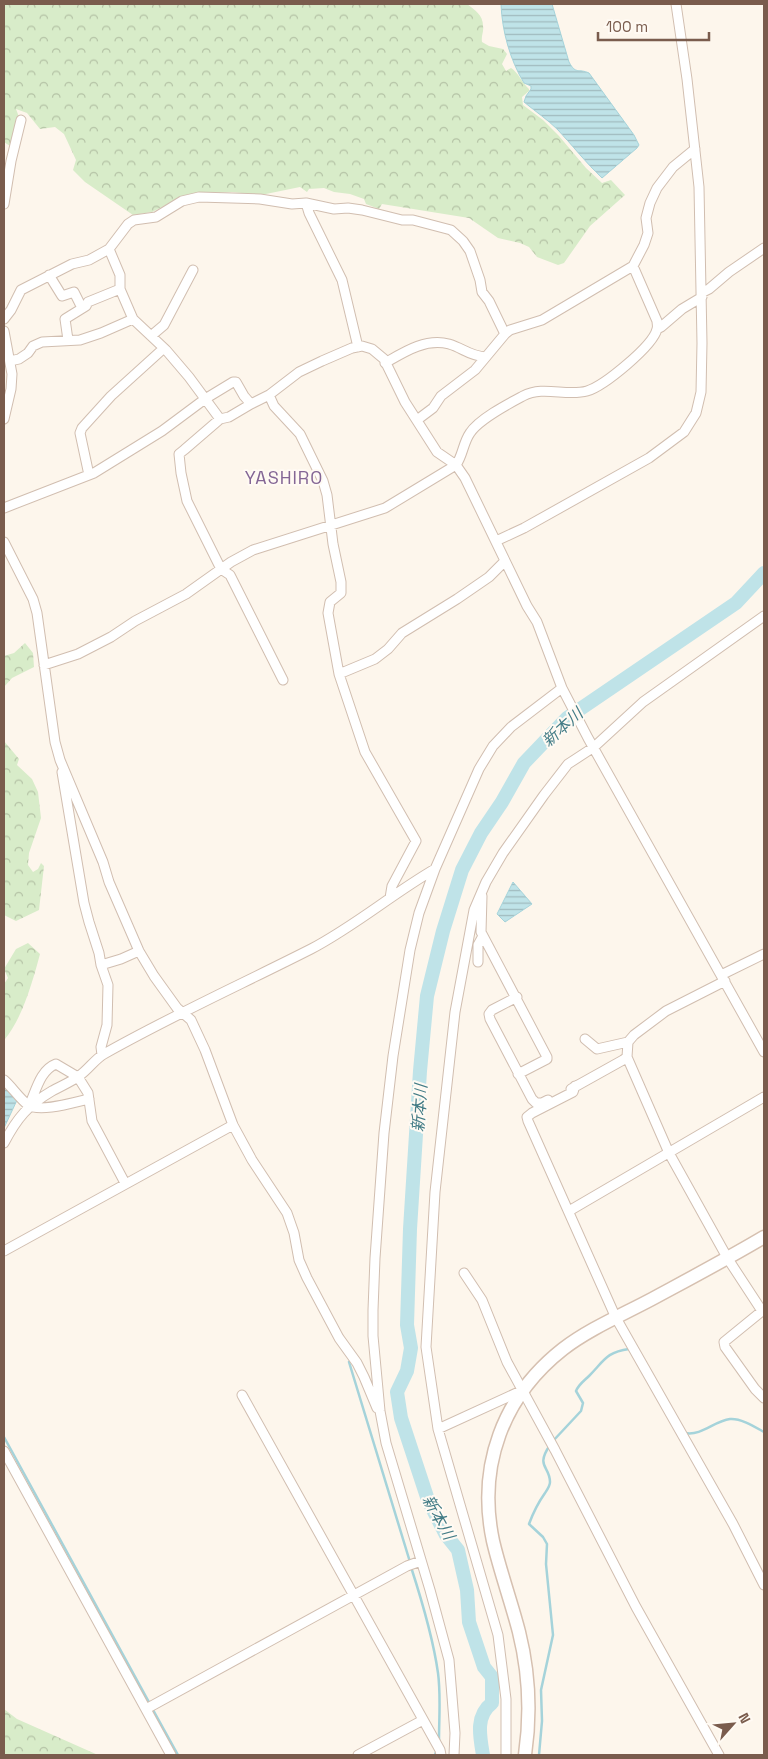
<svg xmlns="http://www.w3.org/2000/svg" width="768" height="1759" font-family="'Space Grotesk','Noto Sans JP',sans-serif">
<defs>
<pattern id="forest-crowns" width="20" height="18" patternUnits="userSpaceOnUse" patternTransform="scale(1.25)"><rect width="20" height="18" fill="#d8ecc9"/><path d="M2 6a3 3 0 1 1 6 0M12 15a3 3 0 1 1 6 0" fill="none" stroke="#b4c2a5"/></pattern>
<pattern id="water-rules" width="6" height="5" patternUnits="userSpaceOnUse" patternTransform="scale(1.25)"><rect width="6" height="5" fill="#bfe3e8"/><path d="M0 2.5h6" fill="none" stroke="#a0bbbe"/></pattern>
</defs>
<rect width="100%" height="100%" fill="#fdf6ec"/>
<!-- forest -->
<path fill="url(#forest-crowns)" d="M4,4H467C475,10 483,15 483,26C484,32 481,35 482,42L489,46L503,49L507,54L502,64L506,71L511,68C518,72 522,83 529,89V91L522,97L523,105L543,120L559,136L586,168L602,183L611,180L625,195L590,226L564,263L558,265L537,257L529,247L520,243L498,238L469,218L382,204L379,209L366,204L364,199L350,194L334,192L324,188L309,189L307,192L300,187L261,195L232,192L189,194L152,212L133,215L85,182L73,170L76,160L64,134L55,127L40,129L27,113L16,109L19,117L13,148L4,142Z
M25,643L33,653L34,667L12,678L4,687V656L14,653Z
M4,741L19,759L17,765L32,779L38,792L41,818L29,853L28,865L33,872L38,869L41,863L44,866L39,910L16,921L4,915Z
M28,943L40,954C33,980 22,1020 4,1040V984L8,978L4,969L16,949Z
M4,1709L17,1719L98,1755H4Z"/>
<!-- water -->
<path fill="url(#water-rules)" stroke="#a5d3da" d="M501,4H552L569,62C576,75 578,68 589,73L634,135L639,145L637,148L602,178C586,163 573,146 558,130C547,119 536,112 524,102L526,96L531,89V86L524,83C510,60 502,31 501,4Z
M513,882L532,904L505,922L497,914Z
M4,1084L18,1098L4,1128Z"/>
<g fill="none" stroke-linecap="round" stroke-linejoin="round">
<!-- stream -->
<path stroke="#a5d3da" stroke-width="2.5" d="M349,1362L410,1562
M685,1433C702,1436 714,1421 730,1419C741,1418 755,1427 764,1432
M4,1437L150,1704
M553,1441L581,1411L583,1403L576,1391C579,1384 584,1381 589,1376C604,1361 606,1352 629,1349
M411,1567C422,1601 433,1637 438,1673C441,1695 439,1718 439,1740
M152,1708L178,1755
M435,1755L436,1752
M539,1755L542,1721L541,1690L553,1635L546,1564L547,1544L543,1537L529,1524C533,1513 538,1503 545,1493C547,1490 550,1486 550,1482C550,1466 535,1467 550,1445"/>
<!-- river -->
<path stroke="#bfe3e8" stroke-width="14" d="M483,1755C480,1737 475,1716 492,1703V1677L484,1667L469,1622L467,1590L458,1550L446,1535L428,1500L401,1418L397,1392L407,1371L411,1348L407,1325L410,1229L420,1071L427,996L443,931L462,870L481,833L502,802L524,763L567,718L736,603L764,573"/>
<!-- street casing -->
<g stroke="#d1beb0" stroke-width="11">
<path id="street" d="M306,203L309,213L342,280L358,347
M4,204L11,161L21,120
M109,249L120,275V289L133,319L166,350L189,377L220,419
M49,275L62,296L74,292L82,308
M701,293L709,289L729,272L764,248
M4,319L11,310L21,290L72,264L89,260L109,249L128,224L134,220L156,217L182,201L199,197L260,199L292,204L306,203L334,209L348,208L362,210L402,220H413L451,230L463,241L470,251L480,280L482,292L489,301L505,334L510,330L542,320L633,266L644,245L648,233L646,218L650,203L657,188L673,167L695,149
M657,329L661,327L682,309L702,297
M4,331L12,374L11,389L4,419
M151,336L164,325L193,270
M68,340L65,319L86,306L88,302L120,289
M10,361L19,359L28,353L33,346L42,342L80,340L101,333L133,319
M385,363C404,352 425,338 449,344C463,348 469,356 486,357
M269,395L274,406L300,434L323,481L327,495L333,544L341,582V593L330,602L328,613L339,674L365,752L416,841L392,886L390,898
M251,404L229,417L220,419L184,450L179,454L181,473L187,501L221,569L230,575L283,680
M417,420L433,408L441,396L475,370L505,334
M89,475L80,433L82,428L111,396L164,348
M4,508L94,473L162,431L205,399L233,382H236L244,396L251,404L269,395L299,372L322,361L352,348L362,346L372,349L384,359L405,402L437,452L456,465L465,478L527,606L537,622L562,688L588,738L764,1052
M496,541L524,528L649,458L684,432L696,413L701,392L702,343L699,187L687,79L676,4
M4,542L33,599L37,613L55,742L60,760L103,862L109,882L139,951L154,976L177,1008L191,1020L205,1050L233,1125L252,1160L287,1213L294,1233L299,1260L307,1278L339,1338L357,1363L364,1377L377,1408
M44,665L78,654L111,637L135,621L186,594L231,562L253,550L385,508L456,465C463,455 463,443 470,433C479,419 508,404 523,396C544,385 566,397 587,391C604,386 653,346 657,329C658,326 657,324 657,321L633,266
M339,674L375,659L388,649L402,633L457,599L489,577L505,561
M62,772L84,903L89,922L99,953L101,965L108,985L107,1025L101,1047L102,1055
M482,896L481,932L547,1057V1059L518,1074
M478,962V945L483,936
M101,965L121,959L139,951
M721,975L764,954
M517,997L492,1010L489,1014L490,1019L532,1099L536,1103H542L548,1100
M585,1039L597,1049L628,1042
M627,1057L669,1153L728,1259L762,1311L724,1342L725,1347L755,1389L764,1398
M4,1080C12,1087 19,1098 28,1105C40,1113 75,1102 89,1099
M575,1086L573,1092L532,1113L527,1117L528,1121L616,1318L733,1524L764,1585
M571,1089L623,1060L627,1057L628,1042L634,1035L666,1011L725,981
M29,1106C36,1091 40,1070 56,1064L78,1077L88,1093L92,1121L125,1183
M4,1143C17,1118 28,1105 52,1091C61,1086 71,1082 79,1076C88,1070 95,1059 104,1054C171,1016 242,984 311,949C355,926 392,894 435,869
M569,1211L764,1097
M4,1251L233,1125
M464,1273L482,1300L507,1362L555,1450L636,1607L719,1755
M242,1395L440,1750L441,1755
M438,1429L523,1390
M4,1451L171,1755
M146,1709L407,1566L421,1561
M358,1755L423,1720
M454,1755L455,1733L449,1660L430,1590L386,1443L380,1411L373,1336V1310L375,1258L384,1133L393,1056L410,950L419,913L435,869L479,769L493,746L511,727L562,688
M506,1755V1699L498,1635L438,1429L426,1347L435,1192L455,1012L474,910L486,882L503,853L544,795L568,764L594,747L643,702L764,616"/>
</g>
<!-- secondary casing -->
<g stroke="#d6c0b0" stroke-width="15">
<path id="secondary" d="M525,1755C531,1714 529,1672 519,1632C511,1601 500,1571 493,1541C477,1466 503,1396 563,1349C589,1329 622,1315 652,1299C689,1279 727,1259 764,1237"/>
</g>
<!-- street -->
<use href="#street" stroke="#fff" stroke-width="9"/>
<!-- secondary -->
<use href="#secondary" stroke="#fff" stroke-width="12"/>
</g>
<g text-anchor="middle" stroke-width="4" stroke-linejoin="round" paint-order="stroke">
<!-- water labels -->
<g font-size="16" font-style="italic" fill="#437c86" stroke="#fffaf3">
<text transform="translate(562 727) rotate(-42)" y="6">新本川</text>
<text transform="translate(419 1108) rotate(-86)" y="6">新本川</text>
<text transform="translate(439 1517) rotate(61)" y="6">新本川</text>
</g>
<!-- quarter labels -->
<g font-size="18" letter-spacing="1" fill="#846695" stroke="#fffaf3">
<text x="284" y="484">YASHIRO</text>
</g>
</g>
<!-- border -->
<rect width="768" height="1759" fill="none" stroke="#7a5c4d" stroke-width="10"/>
<!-- north arrow -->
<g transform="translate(733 1724) rotate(63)" stroke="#fffaf3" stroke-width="4" paint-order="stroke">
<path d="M0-4L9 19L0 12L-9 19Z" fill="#7a5c4d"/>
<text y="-8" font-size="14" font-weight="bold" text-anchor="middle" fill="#7a5c4d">N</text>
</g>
<!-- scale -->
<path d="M598 32v8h111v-8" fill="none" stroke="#7a5c4d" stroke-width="2.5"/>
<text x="606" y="32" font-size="15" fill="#7a5c4d" stroke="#fffaf3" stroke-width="4" paint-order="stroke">100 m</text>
</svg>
